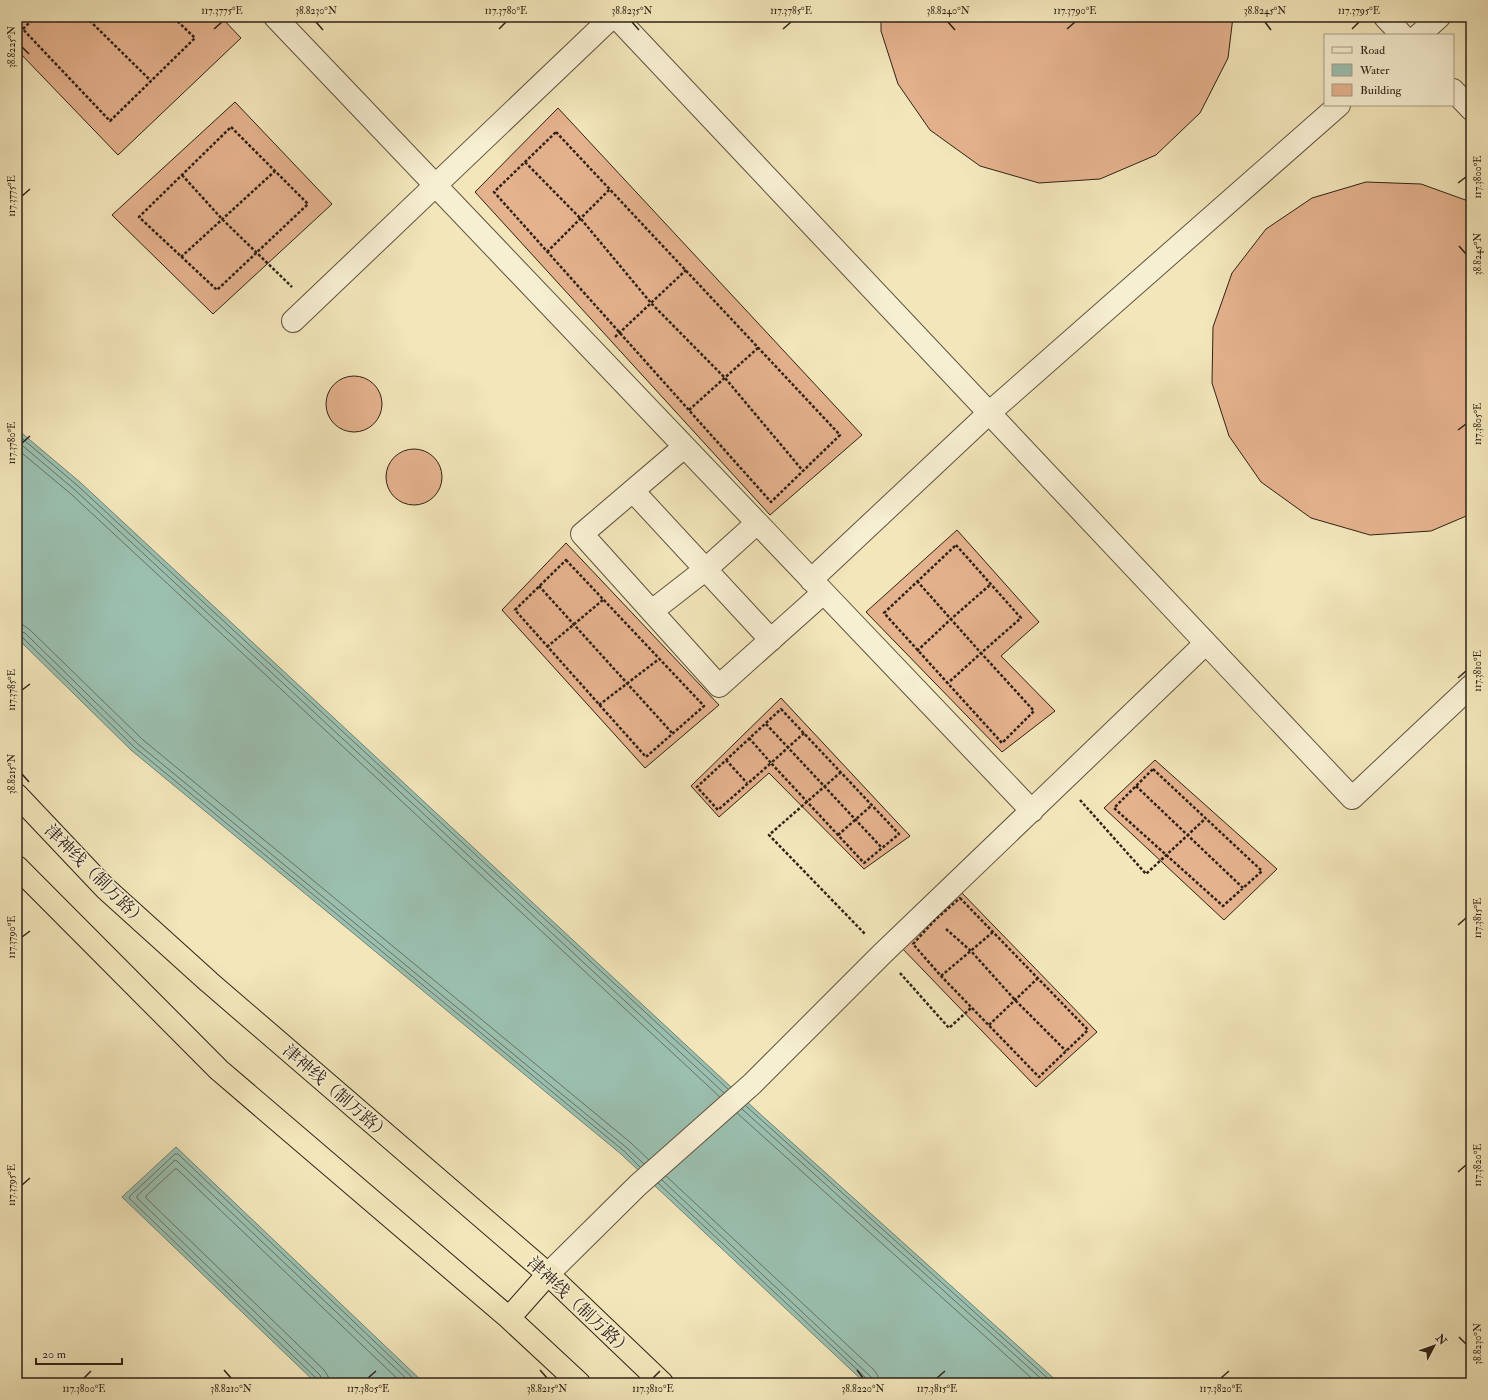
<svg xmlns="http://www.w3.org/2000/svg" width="1488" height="1400" font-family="'IM FELL Double Pica','Noto Serif SC',serif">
<rect width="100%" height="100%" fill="#f2e6ba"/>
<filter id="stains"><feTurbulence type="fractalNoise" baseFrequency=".005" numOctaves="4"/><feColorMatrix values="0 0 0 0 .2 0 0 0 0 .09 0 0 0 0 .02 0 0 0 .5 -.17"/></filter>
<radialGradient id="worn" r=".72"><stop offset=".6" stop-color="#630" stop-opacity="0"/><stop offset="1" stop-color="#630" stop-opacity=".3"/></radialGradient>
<!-- water -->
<path fill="#9bc0b0" stroke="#708172" d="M17,429L81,483L758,1112L1059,1383H865L621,1154L131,750L17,638Z
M176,1147L424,1383H316L122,1197Z"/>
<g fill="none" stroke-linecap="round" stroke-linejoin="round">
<!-- shore -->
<path stroke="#657163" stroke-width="1" d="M17,434L78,486L728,1089
M17,441L75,490L724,1093
M17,449L71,494L720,1097
M17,624L23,625L29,629L142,739L631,1143L649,1160
M17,631L25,633L138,744L627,1148L644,1164
M17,636L22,637L134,747L624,1151L640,1167
M746,1106L1053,1383
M742,1109L1046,1383
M737,1113L1037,1383
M666,1176L874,1370L878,1376L879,1383
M662,1180L869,1375L872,1378L873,1383
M658,1183L866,1378L868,1383
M318,1383L316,1378L129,1198L130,1196L175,1154H178L418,1383
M323,1383L320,1375L137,1198V1196L175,1160L177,1161L411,1383
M329,1383L328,1376L324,1370L146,1198V1196L175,1169H177L402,1383"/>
</g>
<!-- building -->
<path fill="#e4b28d" stroke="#2f2216" d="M17,17H221L241,38L118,155L17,50Z
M881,17H1233L1228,58L1200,113L1156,155L1100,179L1039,183L980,166L930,130L898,84L881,31Z
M235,102L332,204L213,314L112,215Z
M558,108L862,435L770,515L475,192Z
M1366,182L1421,184L1471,202V514L1431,531L1370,535L1311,518L1261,482L1229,436L1212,383L1213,327L1232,273L1266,229L1312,198Z
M326 404a28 28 0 1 1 56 0a28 28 0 1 1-56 0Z
M386 477a28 28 0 1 1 56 0a28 28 0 1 1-56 0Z
M957,530L1039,622L1001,656L1055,711L1002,752L866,612Z
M566,543L719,705L645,768L502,610Z
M781,698L910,836L864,869L769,773L719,817L691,786Z
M1155,760L1277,869L1224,920L1104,808Z
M959,890L1097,1032L1036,1087L898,944Z"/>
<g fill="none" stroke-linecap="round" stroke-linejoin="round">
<!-- minor casing -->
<g stroke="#60533f" stroke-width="24">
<path id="minor" d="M275,17L1032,811
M616,17L1352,798L1471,686
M1385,17L1402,35
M1419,35L1439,17
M1453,90L1471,109
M293,321L612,17
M684,447L582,534L719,686L823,593
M633,491L771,640
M811,580L989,413L1339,105
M652,611L706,569L757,523
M548,1274L638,1185L752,1084L883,953L1206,643"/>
</g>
<!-- highway casing -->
<g stroke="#2f2216" stroke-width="24">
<path id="highway" d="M17,795L105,888L209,982L548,1274L662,1383
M17,867L219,1070L509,1318L579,1383
M509,1318L548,1274"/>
</g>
<!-- path -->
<path stroke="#2f2216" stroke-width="2.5" stroke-dasharray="3 2" stroke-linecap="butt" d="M86,17L151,81
M17,23L110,121L195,38L173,17
M23,29L35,17
M231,127L308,204L217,290L139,217Z
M556,132L840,435L771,502L494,192Z
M525,162L581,219L651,303L725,378L803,471
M182,175L222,219L292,287
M547,252L610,189
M181,257L275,171
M615,337L686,270
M689,410L759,347
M956,545L1021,618L981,653L1034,711L1002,743L884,613Z
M566,560L704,706L646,757L515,610Z
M917,581L981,653L948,683
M539,586L673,734
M547,647L604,599
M917,651L951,619L991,584
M599,705L659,659
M781,709L899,834L864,863L771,763L718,810L697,787Z
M766,724L882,848
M749,738L771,763L804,733
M726,760L747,783
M1153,769L1262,871L1223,906L1114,808Z
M841,772L769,835L865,934
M1136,786L1243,888
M1080,800L1146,874L1206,818
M838,835L872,805
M960,898L1088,1030L1039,1077L941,976L913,944L935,920Z
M946,929L971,951L1015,1000L1066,1051
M900,973L949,1028L972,1007
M941,976L993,932
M989,1025L1038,978"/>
<!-- minor -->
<use href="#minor" stroke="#f7efd2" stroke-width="22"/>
<!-- highway -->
<use href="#highway" stroke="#f2e6ba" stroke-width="22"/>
</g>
<!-- ticks -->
<path fill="none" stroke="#2f2216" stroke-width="1.5" d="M316,22L323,30M632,22L639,30M948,22L955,30M1265,22L1271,30M214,29L222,22M499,29L506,22M783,29L791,22M1067,29L1075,22M1352,29L1359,22M22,47L29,54M1458,183L1466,177M22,196L30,189M1459,246L1466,254M1458,430L1466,424M22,443L30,436M1458,678L1466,671M22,690L30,684M22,774L29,782M1458,925L1466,918M22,937L30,931M1458,1172L1466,1165M22,1185L30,1178M1459,1337L1466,1344M224,1370L231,1378M540,1370L547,1378M857,1370L863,1378M84,1378L91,1371M368,1378L376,1371M653,1378L660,1371M937,1378L945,1371M1221,1378L1229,1371"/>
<g text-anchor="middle" stroke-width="3" stroke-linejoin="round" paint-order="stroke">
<!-- street labels -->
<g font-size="17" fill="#2f2216" stroke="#f7efd2">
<text transform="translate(96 875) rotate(45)" y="6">津神线（制万路）</text>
<text transform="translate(337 1092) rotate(41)" y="6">津神线（制万路）</text>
<text transform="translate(580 1306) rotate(43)" y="6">津神线（制万路）</text>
</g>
</g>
<!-- margin -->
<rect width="1488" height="1400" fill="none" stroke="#f2e6ba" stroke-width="44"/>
<!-- legend -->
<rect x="1324" y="34" width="130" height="72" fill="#f7efd2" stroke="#a79d87"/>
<rect x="1332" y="47" width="20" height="6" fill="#f7efd2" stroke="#a79d87"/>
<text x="1360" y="54" font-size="12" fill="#2f2216">Road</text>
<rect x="1332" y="64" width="20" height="12" fill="#9bc0b0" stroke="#a79d87"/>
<text x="1360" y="74" font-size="12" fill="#2f2216">Water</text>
<rect x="1332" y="84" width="20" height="12" fill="#e4b28d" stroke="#a79d87"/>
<text x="1360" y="94" font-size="12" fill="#2f2216">Building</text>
<!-- north arrow -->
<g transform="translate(1434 1346) rotate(49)" stroke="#f7efd2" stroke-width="3" paint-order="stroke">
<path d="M0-3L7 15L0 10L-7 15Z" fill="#2f2216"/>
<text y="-6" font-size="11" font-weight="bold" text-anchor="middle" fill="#2f2216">N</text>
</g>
<!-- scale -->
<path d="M36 1358v6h86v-6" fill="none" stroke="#2f2216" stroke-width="2"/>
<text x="42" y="1358" font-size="12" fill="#2f2216" stroke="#f7efd2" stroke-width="3" paint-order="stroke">20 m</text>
<rect x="22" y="22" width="1444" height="1356" fill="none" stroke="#2f2216" stroke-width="1.5"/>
<g font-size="10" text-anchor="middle" fill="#2f2216">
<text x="222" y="14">117.3775°E</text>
<text x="316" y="14">38.8230°N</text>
<text x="506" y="14">117.3780°E</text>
<text x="632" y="14">38.8235°N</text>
<text x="791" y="14">117.3785°E</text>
<text x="948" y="14">38.8240°N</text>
<text x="1075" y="14">117.3790°E</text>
<text x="1265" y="14">38.8245°N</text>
<text x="1359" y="14">117.3795°E</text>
<text transform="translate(11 47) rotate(-90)" y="4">38.8225°N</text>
<text transform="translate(1477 177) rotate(-90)" y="4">117.3800°E</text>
<text transform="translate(11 196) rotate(-90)" y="4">117.3775°E</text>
<text transform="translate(1477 254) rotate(-90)" y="4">38.8245°N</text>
<text transform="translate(1477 424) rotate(-90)" y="4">117.3805°E</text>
<text transform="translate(11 443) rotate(-90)" y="4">117.3780°E</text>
<text transform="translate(1477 671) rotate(-90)" y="4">117.3810°E</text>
<text transform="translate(11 690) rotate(-90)" y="4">117.3785°E</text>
<text transform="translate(11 774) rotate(-90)" y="4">38.8215°N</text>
<text transform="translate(1477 918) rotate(-90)" y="4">117.3815°E</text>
<text transform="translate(11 937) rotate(-90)" y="4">117.3790°E</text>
<text transform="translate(1477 1165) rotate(-90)" y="4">117.3820°E</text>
<text transform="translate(11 1185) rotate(-90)" y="4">117.3795°E</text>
<text transform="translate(1477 1344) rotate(-90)" y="4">38.8230°N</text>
<text x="84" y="1392">117.3800°E</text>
<text x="231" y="1392">38.8210°N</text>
<text x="368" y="1392">117.3805°E</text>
<text x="547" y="1392">38.8215°N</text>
<text x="653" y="1392">117.3810°E</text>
<text x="863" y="1392">38.8220°N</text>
<text x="937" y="1392">117.3815°E</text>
<text x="1221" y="1392">117.3820°E</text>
</g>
<rect width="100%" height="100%" filter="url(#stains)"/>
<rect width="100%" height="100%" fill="url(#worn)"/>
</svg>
